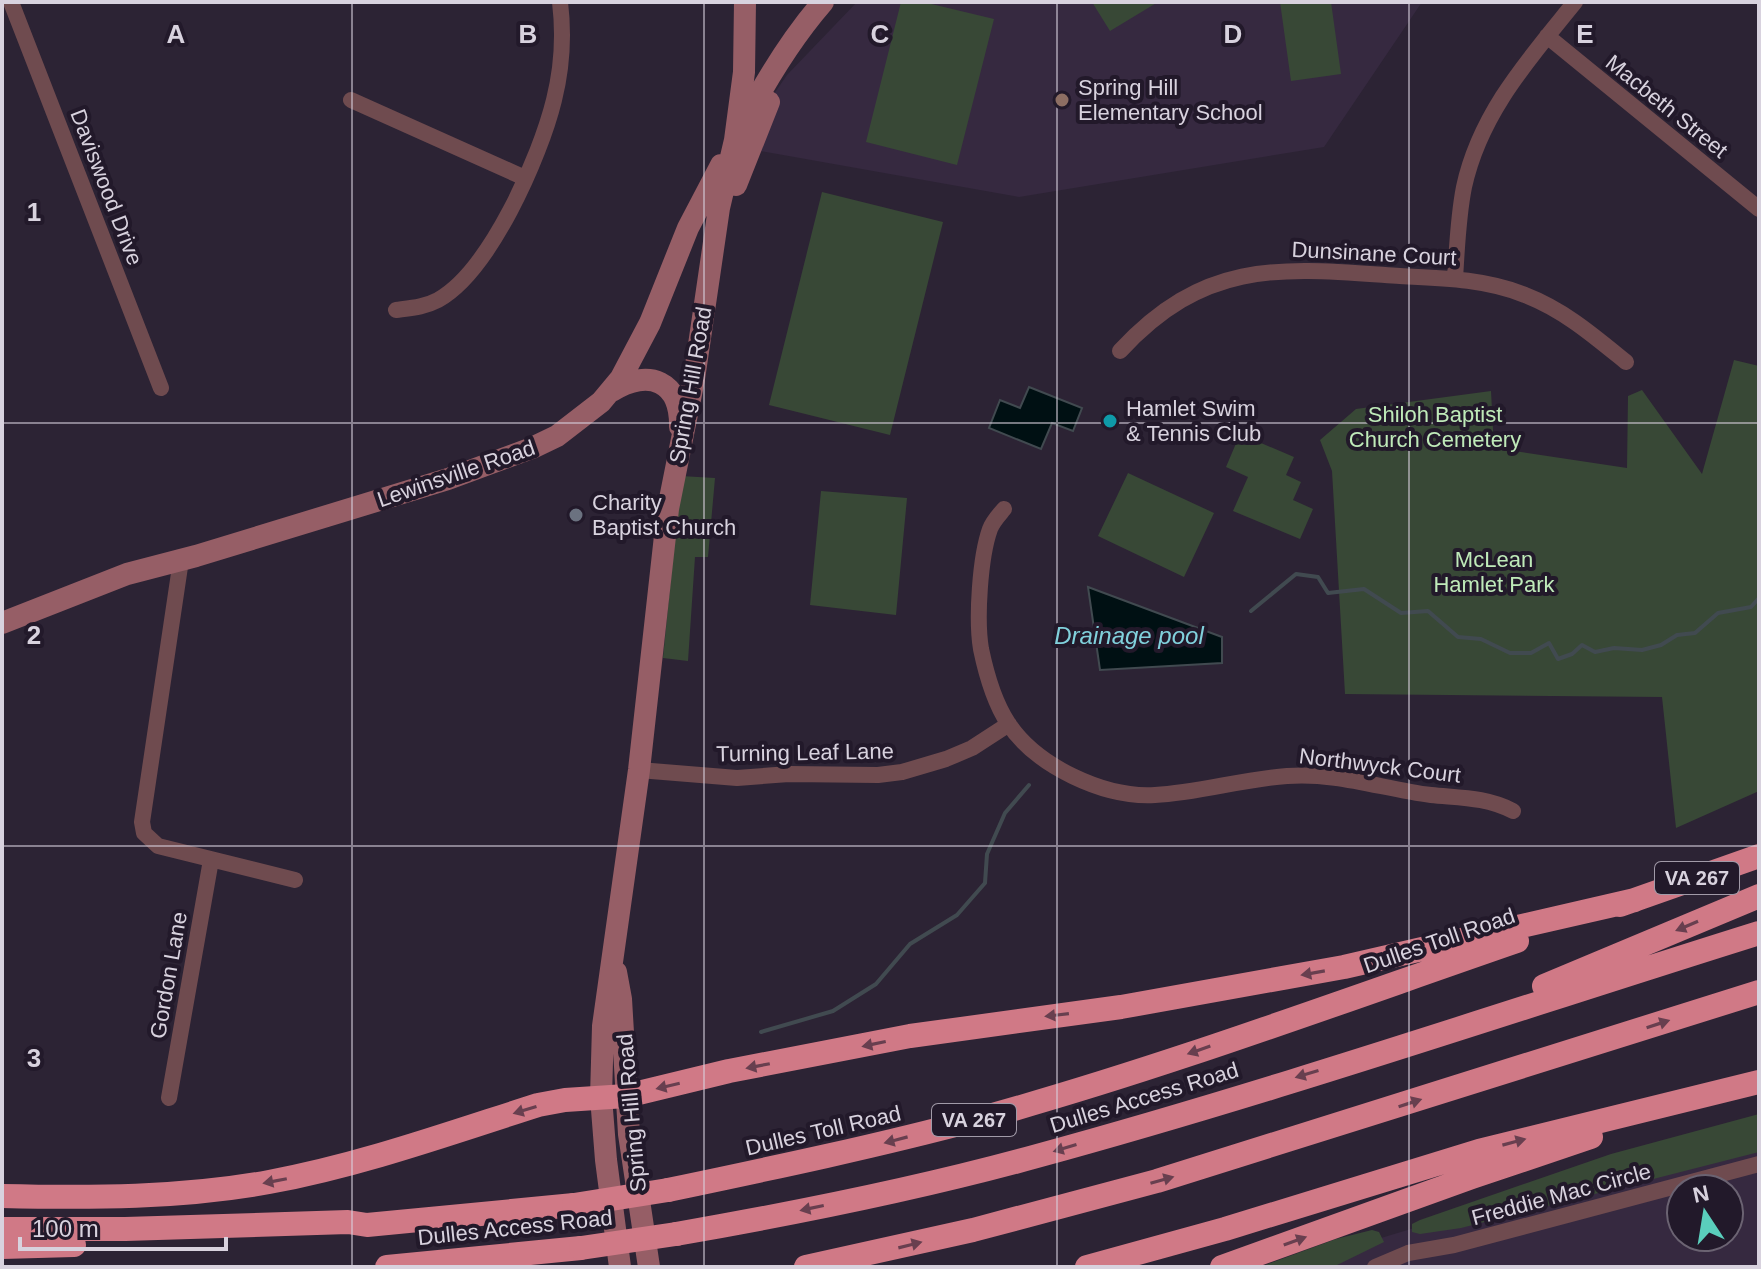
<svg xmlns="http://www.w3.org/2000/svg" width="1761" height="1269" font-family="Helvetica,sans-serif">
<rect width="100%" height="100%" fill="#2c2334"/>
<!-- built -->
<path fill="#362940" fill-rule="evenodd" d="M857,2H1422L1324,147L1019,197L743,148L758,117L787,75Z
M1759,1124V1267H1285ZM1681,1189H1729V1237H1681Z"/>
<!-- green -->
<path fill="#384836" d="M901,2H923L994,19L957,165L866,142Z
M1092,2H1158L1110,31Z
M1280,2H1331L1341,74L1291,81Z
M822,192L943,222L890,435L769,405Z
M1734,360L1759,366V791L1676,828L1662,697L1345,694L1332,471L1320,440L1356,409L1491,391L1494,448L1627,468L1628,396L1642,390L1702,474Z
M1240,434L1294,457L1286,475L1301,482L1293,500L1313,509L1300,539L1233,511L1248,477L1226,467Z
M1128,473L1214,513L1184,577L1098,536Z
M681,476L715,478L708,557H695L688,661L663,658Z
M821,491L907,498L896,615L810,605Z
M1759,1114V1152L1461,1228L1420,1234L1412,1232V1224L1420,1220L1611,1154Z
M1372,1230L1379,1232L1384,1242L1333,1267H1260L1336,1239Z"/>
<!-- water -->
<path fill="#001013" stroke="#414a50" stroke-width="2" d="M1029,387L1082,408L1073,431L1052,423L1041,449L989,428L1000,400L1020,408Z
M1088,587L1222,637V663L1100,670Z"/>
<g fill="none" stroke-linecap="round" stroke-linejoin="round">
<!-- stream -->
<path stroke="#414a50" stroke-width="4" d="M1251,611L1296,574L1318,577L1328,593L1364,589L1401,613L1428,611L1458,637L1481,639L1510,653H1531L1549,643L1558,659L1572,654L1582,645L1595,652L1614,648L1642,650L1661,645L1677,635L1695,633L1718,613L1751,607L1759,598
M761,1032L833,1011L876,984L910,944L957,915L985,883L987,854L1005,813L1029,785"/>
<!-- street -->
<path stroke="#6f4b4f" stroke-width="16" d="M11,2L161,388
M1547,36L1759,209
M351,100L525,178
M1455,279C1457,248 1458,217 1464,187C1480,113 1529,59 1575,2
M396,310C411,308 425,307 438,300C490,271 540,157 554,100C562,68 564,35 560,2
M1120,351C1207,257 1284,268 1400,276C1442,278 1486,279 1525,295C1564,310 1594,336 1626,362
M1004,509C999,515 993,521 990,529C980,557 976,619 981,649C986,673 994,702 1008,723C1036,766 1104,798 1155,795C1199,793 1242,779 1287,776C1336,772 1383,789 1431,795C1460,798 1486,797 1513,811
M181,560L142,822L144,833L158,846L295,880
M639,770L737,778L789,774L878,775L902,772L946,759L972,748L1009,724
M169,1098L211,860
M1375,1267L1408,1253L1454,1245L1759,1164"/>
<!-- secondary -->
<path stroke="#965e66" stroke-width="22" d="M743,124C766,80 790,40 823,2
M736,185L769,102
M612,391C649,368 681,381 680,427
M2,623L127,574L196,556L448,479L532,448L557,436L601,402L621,378L650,323L688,228L721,165
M616,972L621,999L629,1134L649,1267
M620,1267L606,1160L601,1097L603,1026L639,770L668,509L694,379L719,208L735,140L744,72L745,2"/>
<!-- highway -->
<path stroke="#d07986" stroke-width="24" d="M1620,905L1759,856
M1544,986L1759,896
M668,1190C773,1168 878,1146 982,1118C1163,1068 1340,1002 1517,941
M2,1196C90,1198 182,1198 269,1182C361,1165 450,1133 538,1105L565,1100L626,1096L729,1071L910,1036L1121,1007L1344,967L1635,900
M2,1229H125L348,1222L367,1225L574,1205
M676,1234C797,1213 918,1189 1037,1156C1279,1090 1519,1008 1759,933
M2,1247L74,1245
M387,1267L581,1248
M806,1267L973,1230L1157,1181L1759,992
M1087,1267L1225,1229L1479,1151L1759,1082
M1222,1267L1472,1177L1591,1137"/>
<!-- highway-bridge -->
<path stroke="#d07986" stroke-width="24" d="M574,1205L668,1190
M581,1248L676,1234"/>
</g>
<!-- one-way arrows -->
<defs><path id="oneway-solid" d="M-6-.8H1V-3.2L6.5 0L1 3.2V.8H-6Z" transform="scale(2)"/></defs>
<g fill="#683f4f">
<use href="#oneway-solid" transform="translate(1687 926) rotate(157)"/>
<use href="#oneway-solid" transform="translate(1313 973) rotate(170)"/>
<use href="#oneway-solid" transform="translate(1057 1015) rotate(173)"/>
<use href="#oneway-solid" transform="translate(1658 1024) rotate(-18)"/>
<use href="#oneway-solid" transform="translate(874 1044) rotate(168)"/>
<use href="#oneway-solid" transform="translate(1199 1050) rotate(161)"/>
<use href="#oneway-solid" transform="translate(758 1066) rotate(169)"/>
<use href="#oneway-solid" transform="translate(1307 1074) rotate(163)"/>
<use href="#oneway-solid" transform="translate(668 1086) rotate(167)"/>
<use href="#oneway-solid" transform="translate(1410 1103) rotate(-18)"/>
<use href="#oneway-solid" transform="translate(525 1110) rotate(163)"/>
<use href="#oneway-solid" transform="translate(896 1140) rotate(165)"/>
<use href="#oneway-solid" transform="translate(1514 1142) rotate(-15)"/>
<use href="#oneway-solid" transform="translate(1065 1148) rotate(163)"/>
<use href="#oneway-solid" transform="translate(1162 1180) rotate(-16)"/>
<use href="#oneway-solid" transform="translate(275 1181) rotate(169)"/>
<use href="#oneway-solid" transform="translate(812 1208) rotate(168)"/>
<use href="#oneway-solid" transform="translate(1295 1241) rotate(-20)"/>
<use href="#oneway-solid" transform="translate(910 1245) rotate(-14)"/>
</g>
<!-- grid -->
<path fill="none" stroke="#d8d2de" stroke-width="2" stroke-opacity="0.55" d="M352,2V1267M704,2V1267M1057,2V1267M1409,2V1267M2,423H1759M2,846H1759"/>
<!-- markers -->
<circle fill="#8d6e63" stroke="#22192a" stroke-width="3" cx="1062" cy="100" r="8"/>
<circle fill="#0f9aa8" stroke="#22192a" stroke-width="3" cx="1110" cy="421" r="8"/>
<circle fill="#6b7280" stroke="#22192a" stroke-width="3" cx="576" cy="515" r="8"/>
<g text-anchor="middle" stroke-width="8" stroke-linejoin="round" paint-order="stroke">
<!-- shield labels -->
<g fill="#22192a" stroke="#a19aa8" stroke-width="2">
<rect x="1655" y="862" width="84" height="32" rx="6"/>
<rect x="932" y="1104" width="84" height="32" rx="6"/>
</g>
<g font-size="20" font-weight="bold" fill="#d8d2de">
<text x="1697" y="885">VA 267</text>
<text x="974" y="1127">VA 267</text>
</g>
<!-- poi labels -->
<g font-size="22" fill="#d8d2de" stroke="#22192a" text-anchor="start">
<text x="1078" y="95">Spring Hill<tspan x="1078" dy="25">Elementary School</tspan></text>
<text x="1126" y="416">Hamlet Swim<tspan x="1126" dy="25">&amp; Tennis Club</tspan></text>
<text x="592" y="510">Charity<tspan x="592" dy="25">Baptist Church</tspan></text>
</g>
<!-- street labels -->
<g font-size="22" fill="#d8d2de" stroke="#22192a">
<text transform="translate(1667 106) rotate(39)" y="8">Macbeth Street</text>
<text transform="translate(107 187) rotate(69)" y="8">Daviswood Drive</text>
<text transform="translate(1374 253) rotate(3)" y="8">Dunsinane Court</text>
<text transform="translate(690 385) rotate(-80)" y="8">Spring Hill Road</text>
<text transform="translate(456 473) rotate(-19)" y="8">Lewinsville Road</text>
<text transform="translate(805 752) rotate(-1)" y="8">Turning Leaf Lane</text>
<text transform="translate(1380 765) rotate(7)" y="8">Northwyck Court</text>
<text transform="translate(1439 940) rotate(-19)" y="8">Dulles Toll Road</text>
<text transform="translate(168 975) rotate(-80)" y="8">Gordon Lane</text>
<text transform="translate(1144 1097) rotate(-17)" y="8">Dulles Access Road</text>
<text transform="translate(631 1113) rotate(-95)" y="8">Spring Hill Road</text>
<text transform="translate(823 1130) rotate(-13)" y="8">Dulles Toll Road</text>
<text transform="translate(1561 1194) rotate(-15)" y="8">Freddie Mac Circle</text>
<text transform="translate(515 1227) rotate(-6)" y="8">Dulles Access Road</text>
</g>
<!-- park labels -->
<g font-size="22" fill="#bfeab9" stroke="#22192a">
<text x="1435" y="422">Shiloh Baptist<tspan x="1435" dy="25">Church Cemetery</tspan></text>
<text x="1494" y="567">McLean<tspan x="1494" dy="25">Hamlet Park</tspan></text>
</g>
<!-- water labels -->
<g font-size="24" font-style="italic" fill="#81d1dc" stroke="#22192a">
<text x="1129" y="644">Drainage pool</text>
</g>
</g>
<g font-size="26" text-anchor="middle" font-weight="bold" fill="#d8d2de" stroke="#22192a" stroke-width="8" stroke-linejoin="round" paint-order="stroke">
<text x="176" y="43">A</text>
<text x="528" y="43">B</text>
<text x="880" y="43">C</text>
<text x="1233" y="43">D</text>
<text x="1585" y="43">E</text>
<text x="34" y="221">1</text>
<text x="34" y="644">2</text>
<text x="34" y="1067">3</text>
</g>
<!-- border -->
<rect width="1761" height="1269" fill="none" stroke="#d8d2de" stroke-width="8"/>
<!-- north arrow -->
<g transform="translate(1705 1213) rotate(348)"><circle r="38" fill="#22192a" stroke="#6b6372" stroke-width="2"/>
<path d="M0-6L14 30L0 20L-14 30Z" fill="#5acebc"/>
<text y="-12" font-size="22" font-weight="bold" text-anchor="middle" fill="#d8d2de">N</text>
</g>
<!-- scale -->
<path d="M20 1237v12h206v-12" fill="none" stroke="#d8d2de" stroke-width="4"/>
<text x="32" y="1237" font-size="24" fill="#d8d2de" stroke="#22192a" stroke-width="6" paint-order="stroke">100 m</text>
</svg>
